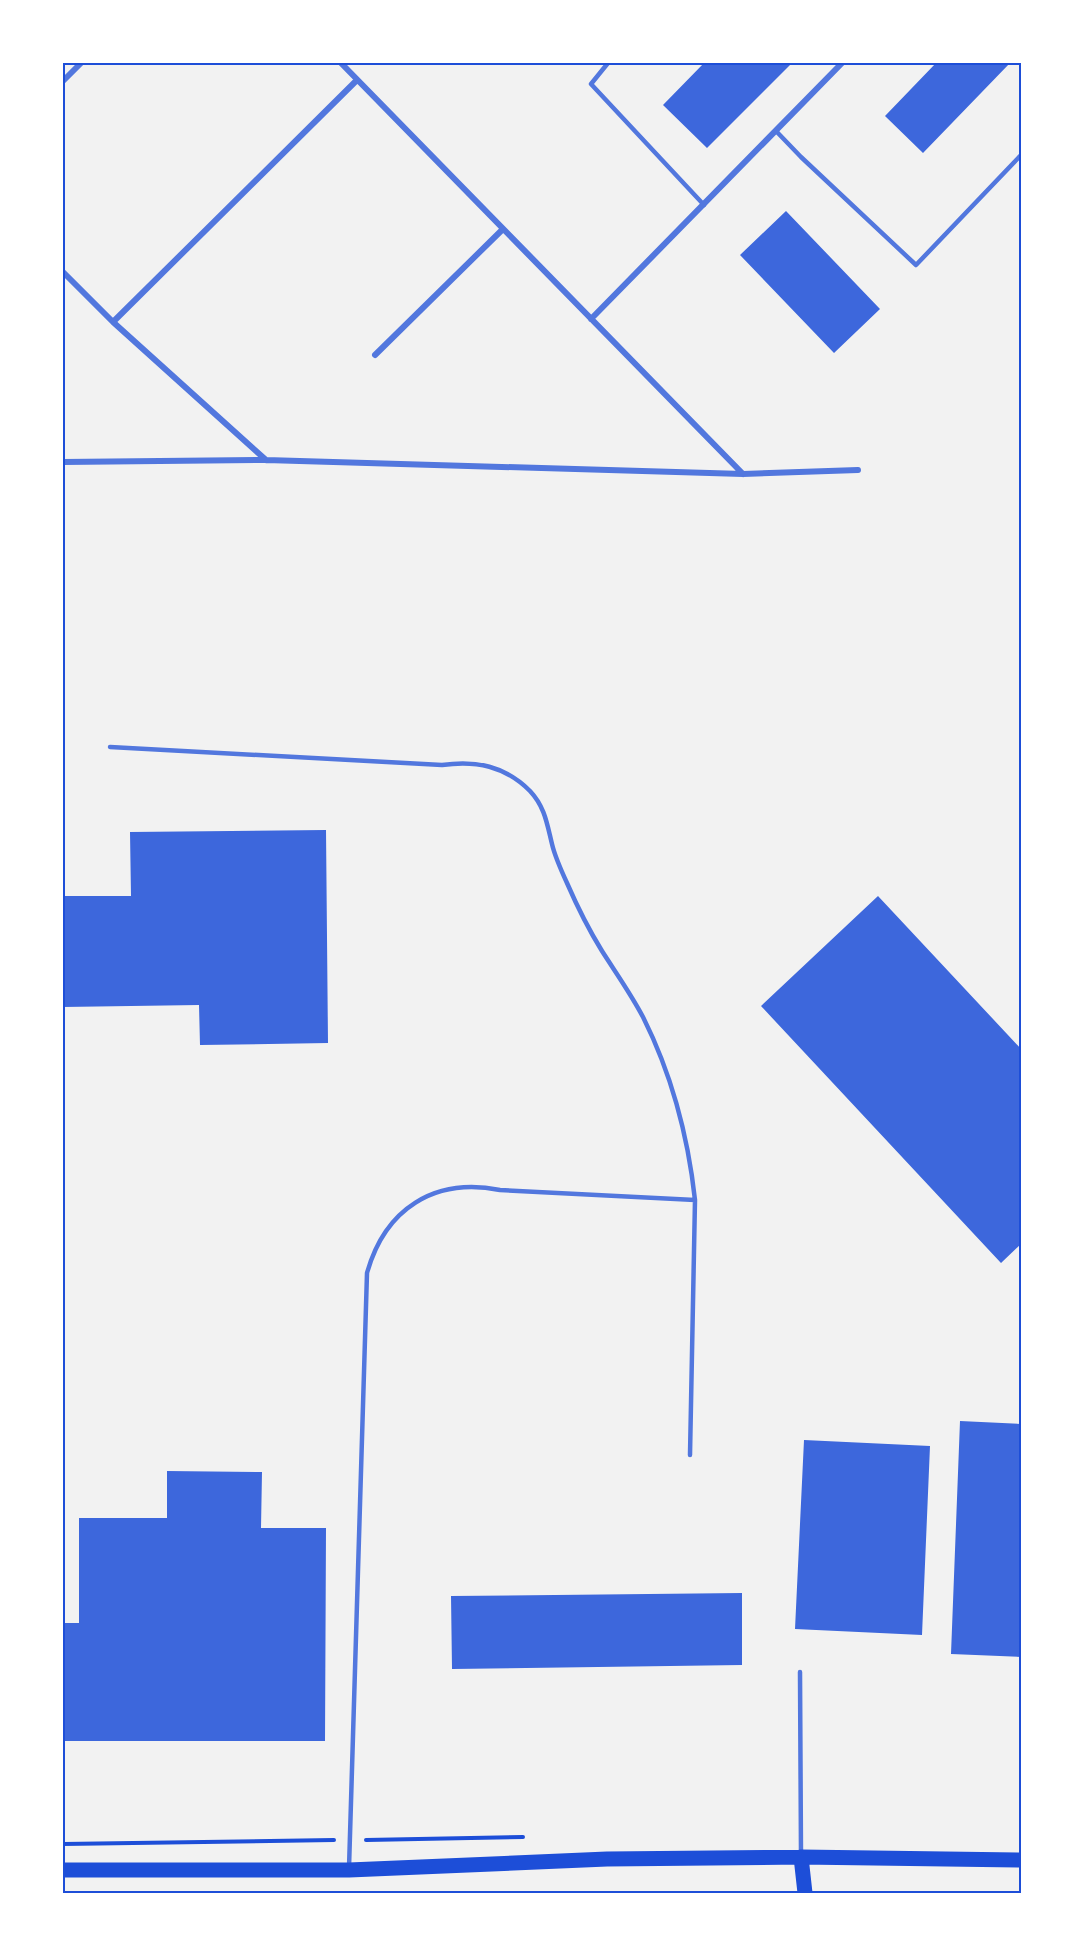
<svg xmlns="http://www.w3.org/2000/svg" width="1085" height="1956" font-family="'Work Sans',sans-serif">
<rect width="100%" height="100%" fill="#f2f2f2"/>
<!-- building -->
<path fill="#3d67dc" d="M704,63H792L707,148L663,105Z
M936,63H1010L923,153L885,116Z
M786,211L880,309L834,353L740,255Z
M326,830L328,1043L200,1045L199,1005L63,1007V896H131L130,832Z
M878,896L1022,1050V1243L1001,1263L761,1006Z
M960,1421L1022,1424V1657L951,1654Z
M804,1440L930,1446L922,1635L795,1629Z
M167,1471L262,1472L261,1528H326L325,1741H63V1623H79V1518H167Z
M742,1593V1665L452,1669L451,1596Z"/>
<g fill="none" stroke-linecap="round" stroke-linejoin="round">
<!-- path -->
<path stroke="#1d4ed8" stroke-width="4" d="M366,1840L523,1837
M63,1844L334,1840"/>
<!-- service -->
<path stroke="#5277de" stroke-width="4.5" d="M608,63L591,84L704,205
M776,131L801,157L916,265L1022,154
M110,747L442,765C476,760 505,766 530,791C545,807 547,824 552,844C555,857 561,870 567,883C577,906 589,930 602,951C616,973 631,994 643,1017C672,1075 688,1136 695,1200L690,1455
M800,1672L801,1855
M349,1868L367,1273C385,1209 434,1177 500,1190L695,1200"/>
<!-- minor -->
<path stroke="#5277de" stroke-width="6" d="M341,63L743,474
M63,81L81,63
M63,272L113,322L266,460
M591,319L842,63
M113,322L357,80
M375,355L503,229
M63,462L266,460L743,474L858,470"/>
<!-- primary -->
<path stroke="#1d4ed8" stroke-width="15" d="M801,1857L805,1893
M63,1870H349L607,1859L801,1857L1022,1860"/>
</g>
<!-- border -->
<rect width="1085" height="1956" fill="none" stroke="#ffffff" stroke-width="129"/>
<rect x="64" y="64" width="956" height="1828" fill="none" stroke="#1d4ed8" stroke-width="2"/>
</svg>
